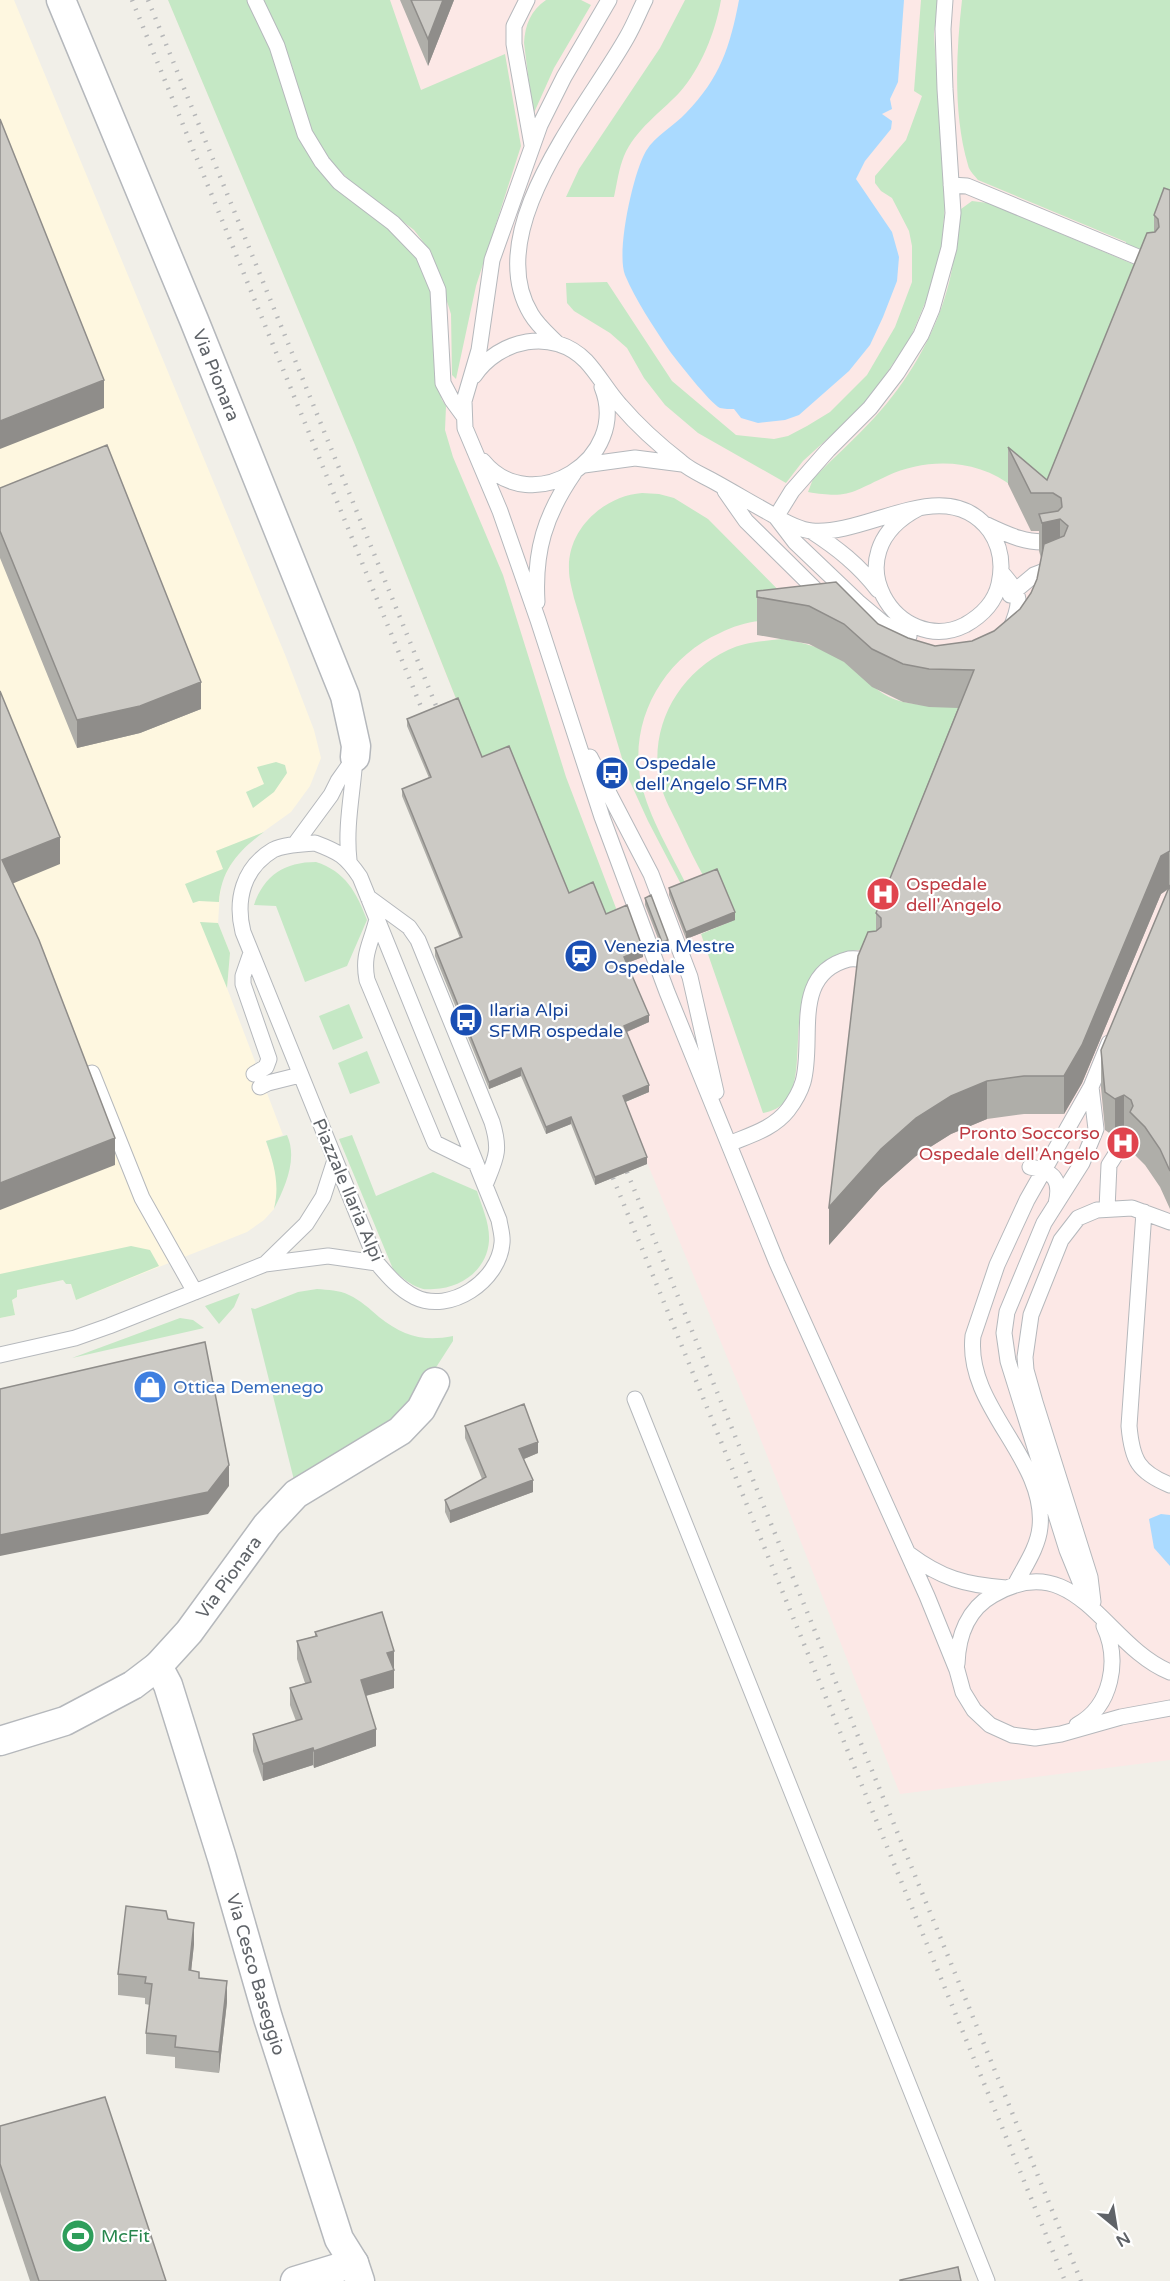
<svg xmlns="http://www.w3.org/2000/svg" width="1170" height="2281" font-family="'Varela Round',sans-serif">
<rect width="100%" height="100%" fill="#f1efe8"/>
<!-- commercial -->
<path fill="#fef7e0" d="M0,0H14L286,657L314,730L321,758L310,786L291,812L245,845L235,857L222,881L220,894L218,923L230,953L227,988L283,1135L266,1141L274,1166L278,1187L274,1209L264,1220L247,1232L76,1300L71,1284H66L63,1280L17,1290V1297L12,1300L15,1315L0,1318Z"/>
<!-- medical -->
<path fill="#fce8e6" d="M168,0H1170V1760L900,1794L755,1425L623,1104L649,1092L624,1033L648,1022L458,705L355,445Z"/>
<!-- green -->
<path fill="#c5e8c5" d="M168,0H249L268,40L303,142L415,253L433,290L435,378L442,400L446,406L445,430L453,457L503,575L566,777L619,916L606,921L568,899L482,764L355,445Z
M262,0H390L421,90L505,54L521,146L476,286L456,379L452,375L451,314L431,252L414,230L352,183L327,157L312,133L291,63Z
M546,0H581L591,5L554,68L533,115L524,43C525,25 531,10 546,0Z
M685,0H721C715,33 701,68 679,93C660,113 636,129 624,156C619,168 617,183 614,197H566L579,169L660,48Z
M921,0H938L934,34L945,206L941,252L930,291L910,339L877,387L859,410L803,461L786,483L698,433L665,405L644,378L627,348L610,333L574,311L567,303L566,283L607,282L672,381L736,435L774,439L788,436L807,426L830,412L867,375L895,327L912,282V246L909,231L892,198L881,191L875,183V176L906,140L922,96L914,91Z
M962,0H1170V228L1152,256L1126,245V242L978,180C975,176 969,171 968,165C953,114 956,53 962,0Z
M972,201L988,203L1147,270L1044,524C1035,513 1026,498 1014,488C979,459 928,457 887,476C852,492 849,499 808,492L813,479C833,458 855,439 875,417C907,382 934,337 947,290C955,263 956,236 961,209Z
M642,493L659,494L674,498L708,519L814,626C797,624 777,620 760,621C746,622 732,627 720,633C664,658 628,720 641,782C649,818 671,853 687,886L683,888L648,821L627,775L574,598C572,589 569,579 569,570C567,529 604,496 642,493Z
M782,639C805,643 827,648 846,663C861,675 872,688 889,697C910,707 939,705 962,706L877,948C745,953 838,1101 763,1113L701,934L734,920C725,906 713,893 705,879C696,863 688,846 680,829C673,814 664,799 660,783C648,727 678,674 728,650C744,642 764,641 782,639Z
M276,762L285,765L287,773L274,792L253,808L246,792L264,784L257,767Z
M264,832C239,850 221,870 219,902L199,901L193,903L185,884L223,869L216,851Z
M316,862C345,871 357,893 367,920L347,966L305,982L276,906L254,905C264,875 285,862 316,862Z
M200,922L218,923L230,953L227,988Z
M349,1004L363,1038L333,1050L319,1016Z
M367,1051L380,1083L350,1094L338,1063Z
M287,1135C298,1159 285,1187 274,1209C280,1184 274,1164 266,1141Z
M352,1135L376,1196L433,1172L477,1191C482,1207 490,1224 489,1241C487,1270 461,1288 434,1289C429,1289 424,1290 420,1288C409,1284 401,1277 393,1269L339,1139Z
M131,1246L150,1250L159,1266L76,1300L71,1284H66L63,1280L17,1290V1297L12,1300L15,1315L0,1318V1274Z
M317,1289C328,1290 339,1290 349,1295C360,1300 370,1309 379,1317C403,1336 423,1342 453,1336V1341L399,1425L295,1484L251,1308L255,1309L298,1292Z
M240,1293L234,1307L219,1324L205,1306Z
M180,1318L193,1320L204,1328L72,1358Z"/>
<!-- water -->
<path fill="#aadaff" d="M739,0H904L898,82L890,99L892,109L882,114L892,121L891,129L865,161L856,179L892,232L899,257L897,281L883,317L870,345L849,371L799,415L785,420L758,423L741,418L734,409C730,409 724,409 720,408C710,403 677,361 669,350C653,326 636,301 625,275C616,252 633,173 646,151C655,136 674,126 686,113C720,78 730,47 739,0Z
M1161,1514L1170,1515V1566L1154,1548L1149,1519Z"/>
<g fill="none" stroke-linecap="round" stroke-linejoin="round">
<!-- lane casing -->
<g stroke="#b5b8bc" stroke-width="17">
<path id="lane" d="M255,0L277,46L305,134L322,162L339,182L393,223L423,254L438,290L443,383L452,400L463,415
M527,0L514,26V44L532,145
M609,0L564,77L540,125L492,260L479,350L464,401L465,428L500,511L538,620L602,817L667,992L777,1263L927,1596L957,1670L963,1692L974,1710L990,1725L1012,1735L1035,1738L1061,1734L1121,1717L1170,1708
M951,185L967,186L1150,262
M558,344C549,335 538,326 531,314C480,230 588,107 627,37C634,25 639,12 645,0
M474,376C499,339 553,327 586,361C599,375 608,392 620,405C638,426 659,445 681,462C690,470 702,475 713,481C733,492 753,504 773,515C783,521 800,530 812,531C869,536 946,472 990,531C1001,547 1003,566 999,584C995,602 981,616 965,625C899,658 829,554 919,508
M483,461C531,520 631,459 602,387
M584,465L635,458L682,464
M725,491L746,521L825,599
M987,525C1008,535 1029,545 1053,541
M811,531C837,548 859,565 878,590
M1002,573C1022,596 1022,602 1010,630
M1010,595L1034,575L1055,567
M537,602C534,551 545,515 574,473
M909,636L883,623L858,602L795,542L776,517L792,491L828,450L870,408L897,373L921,335L932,309L949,248L953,213L945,89L943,29L945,0
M590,757L651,874L690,977L716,1092
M315,843C339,852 346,856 360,877L499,1220C500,1227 503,1236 502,1243C499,1281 450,1314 415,1297C399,1289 388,1276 377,1263L243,932C235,900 243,868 273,850C285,844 302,844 315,843Z
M295,844L331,795L338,781L355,757
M349,860C345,825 353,792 355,757
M368,897L409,927L418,940L492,1122C501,1151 496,1158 485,1185
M377,919C371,944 362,954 367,980L435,1143L476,1163
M251,953L243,976V984L269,1059L266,1067L254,1074
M92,1073L142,1198L195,1292
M260,1087L268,1083L300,1075
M729,1144C750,1135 773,1129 788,1110C794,1102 800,1092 803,1082C815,1040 790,974 849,959C856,958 865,960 872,960
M1030,1167C1053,1171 1062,1179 1056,1204
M1107,1209L1109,1165L1123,1143
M1144,1212L1129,1426C1132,1460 1138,1472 1170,1485
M265,1264L306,1224L323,1197L335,1160
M0,1355L75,1338L109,1326L265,1264L328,1256L377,1263
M635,1399L987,2281
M909,1554C941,1578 965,1585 1006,1588
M1015,1585C1024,1567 1038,1548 1040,1527C1047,1459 965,1407 973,1336L997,1265L1027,1200L1091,1087L1109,1043
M1093,1602L1090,1577L1035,1402L1026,1370L1025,1357L1031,1315L1061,1240L1078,1218L1097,1210L1132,1208L1170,1222
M1089,1604L1067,1550L1008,1361L1004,1333L1007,1312L1044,1223L1082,1163L1096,1129L1091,1087
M957,1664C958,1636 968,1609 993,1595C1077,1546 1105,1646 1170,1672
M1077,1725C1112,1706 1120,1660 1104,1626"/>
</g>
<!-- street casing -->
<g stroke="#b5b8bc" stroke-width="31">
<g id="street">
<path id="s1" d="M61,0L194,320L345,696L356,746L355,757"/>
<path id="s2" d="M158,1666L168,1685L222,1858L268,2018L339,2239L354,2263L360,2281"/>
<path id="s3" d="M0,1741L65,1721L133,1685L158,1666L189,1632L267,1525L296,1494L400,1431L421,1409L435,1382"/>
<path d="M295,2281L354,2263"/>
</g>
</g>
<!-- lane -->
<use href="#lane" stroke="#fff" stroke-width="15"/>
<!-- street -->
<use href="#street" stroke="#fff" stroke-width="28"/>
<!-- rail -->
<path stroke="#b6b7b8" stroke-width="4.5" stroke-dasharray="1.5 8" stroke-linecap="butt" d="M132,0L426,719
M148,0L439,713
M627,1172L1081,2281
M613,1178L1065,2281"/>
</g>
<!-- wall -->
<path fill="#afaea9" d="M400,0H454L428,66Z
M1170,190V1209L1160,1187L1145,1165L1130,1150V1137L1124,1133L1115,1137L1105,1130L1101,1088V1050L1169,889L1161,894L1082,1083L1064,1114H1024L987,1119L951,1134L916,1156L881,1187L829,1245L876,931V913L958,708L929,707L903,702L872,687L844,662L809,644L757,635V591L878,624L908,638L935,646L972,641L994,631L1020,609L1031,593L1037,579L1041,558L1039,551V531H1031L1008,484V447L1047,480L1154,232V215Z
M0,488L201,709L140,733L77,748L0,558Z
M407,719L482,757L569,893L606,914L643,957L627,963L649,1022L627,1032L649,1092L625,1102L647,1164L595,1185L571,1124L546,1134L521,1076L489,1089L435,956V948L460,938L402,796V789L429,778L407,726Z
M669,888L735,920L686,939L669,895Z
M645,898L668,947L662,949L645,905Z
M465,1426L538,1453L524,1459L533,1492L450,1523L445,1512V1500L482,1479L465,1438Z
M315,1632L394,1668L393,1669L394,1688L366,1696L376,1746L314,1768L313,1765L263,1781L253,1751V1734L296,1721L290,1705V1688L305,1683L297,1659V1641L315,1636Z
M168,1919L194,1944L191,1971L227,2002L219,2073L175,2068V2057L146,2054V2033L150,2005L145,2004V1998L118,1995V1974Z
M0,2126L166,2281H30L0,2191Z"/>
<!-- shaded-wall -->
<path fill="#8f8d8a" d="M443,0H454L428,66V39Z
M104,380V408L0,449V421Z
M1060,519V557L1042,561V523Z
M201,682V709L140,733L77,748V720Z
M60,837V864L2,888V860Z
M1169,850V888L1161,894L1082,1083L1064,1114V1076L1161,856Z
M735,912V920L686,939V932Z
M668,940V947L662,949V942Z
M643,949V957L624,964V957Z
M649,1015V1022L624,1033V1026Z
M521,1068V1076L489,1089V1082Z
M987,1081V1119L951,1134L916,1156L881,1187L829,1245V1207L881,1149L916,1118L951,1096Z
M649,1085V1092L623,1103V1096Z
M1124,1095V1133L1115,1137V1099Z
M571,1117V1124L546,1134V1127Z
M115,1138V1165L0,1210V1183Z
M647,1157V1164L595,1185V1177Z
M538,1442V1453L519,1461V1449Z
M229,1465V1486L208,1514L0,1556V1535Z
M533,1480V1492L450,1523V1511Z
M394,1651V1668L387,1670V1653Z
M394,1670V1688L361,1697V1680Z
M376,1729V1746L314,1768V1751Z
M313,1748V1765L263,1781V1764Z
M194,1923V1944L189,1991V1970Z
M227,1981V2002L219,2073V2052Z"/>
<!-- building -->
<path fill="#cccac5" stroke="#8f8d8a" stroke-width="1.5" d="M411,0H443L428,39Z
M0,119L104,380L0,421Z
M1164,188L1170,190V851L1161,856L1082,1045L1064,1076H1024L987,1081L951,1096L916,1118L881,1149L829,1207L858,956L868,932L876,931L881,927V918L876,913L974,670L929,669L903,664L872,649L844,624L809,606L757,597V591L836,582L878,624L908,638L935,646L972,641L994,631L1020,609L1031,593L1037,579L1044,544L1064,536L1068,526L1060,519L1042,523L1039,514L1058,511L1062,507L1061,498L1053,493H1031L1008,447L1047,480L1147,233L1155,232L1159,227L1158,219L1154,215Z
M107,445L201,682L140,706L77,720L0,531V488Z
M0,691L60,837L2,860L39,940L115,1138L0,1183Z
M458,698L482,757L509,746L569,893L593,882L606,914L627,905L643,949L624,957L649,1015L624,1026L649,1085L623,1096L647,1157L595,1177L571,1117L546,1127L521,1068L489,1082L435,948L462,937L402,789L431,777L407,719Z
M717,869L735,912L686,932L669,888Z
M1170,885V1171L1160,1149L1145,1127L1130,1112L1133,1106L1131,1100L1124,1095L1115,1099L1105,1092L1101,1050Z
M651,895L668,940L662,942L645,898Z
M205,1342L229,1465L208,1492L0,1535V1389Z
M524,1404L538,1442L519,1449L533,1480L450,1511L445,1500L486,1477L465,1426Z
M382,1612L394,1651L387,1653L394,1670L361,1680L376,1729L314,1751L313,1748L263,1764L253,1734L302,1719L290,1688L311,1682L297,1641L317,1636L315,1632Z
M126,1906L166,1911L168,1919L194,1923L189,1970L199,1972V1978L227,1981L219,2052L175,2047L176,2036L146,2033L152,1984L145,1983L146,1977L118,1974Z
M105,2097L166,2281H39L0,2164V2126Z
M958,2267L961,2281H900V2280Z"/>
<!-- icons -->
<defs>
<g id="bus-disc" transform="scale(1.725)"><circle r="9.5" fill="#1a4fb4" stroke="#fff"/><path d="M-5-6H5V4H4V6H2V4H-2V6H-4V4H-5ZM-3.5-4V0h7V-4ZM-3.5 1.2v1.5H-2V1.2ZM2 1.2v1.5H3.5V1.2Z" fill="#fff"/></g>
<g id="hospital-disc" transform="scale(1.725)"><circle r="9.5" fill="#e0444e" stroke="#fff"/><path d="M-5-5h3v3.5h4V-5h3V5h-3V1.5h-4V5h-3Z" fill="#fff"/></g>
<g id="station-disc" transform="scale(1.725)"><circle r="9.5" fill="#1a4fb4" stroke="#fff"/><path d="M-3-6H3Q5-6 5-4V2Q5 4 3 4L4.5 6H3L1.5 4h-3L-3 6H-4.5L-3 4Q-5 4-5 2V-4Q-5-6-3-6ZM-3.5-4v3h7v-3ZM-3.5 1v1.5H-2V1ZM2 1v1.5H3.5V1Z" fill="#fff"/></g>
<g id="shop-disc" transform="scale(1.725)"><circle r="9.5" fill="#3f7fe0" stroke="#fff"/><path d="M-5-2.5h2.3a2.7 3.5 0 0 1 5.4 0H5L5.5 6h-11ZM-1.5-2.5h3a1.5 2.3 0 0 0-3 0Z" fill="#fff"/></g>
<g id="stadium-disc" transform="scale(1.725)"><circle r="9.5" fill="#2e9e5b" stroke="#fff"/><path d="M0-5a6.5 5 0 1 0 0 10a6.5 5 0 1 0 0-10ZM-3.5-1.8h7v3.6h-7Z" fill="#fff"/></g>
</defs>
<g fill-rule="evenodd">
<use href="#bus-disc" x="612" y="773"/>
<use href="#hospital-disc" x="883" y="894"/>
<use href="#station-disc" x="581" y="956"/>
<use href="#bus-disc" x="466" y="1020"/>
<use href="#hospital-disc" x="1123" y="1143"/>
<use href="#shop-disc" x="150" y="1387"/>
<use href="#stadium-disc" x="78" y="2236"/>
</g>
<g text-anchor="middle" stroke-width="4.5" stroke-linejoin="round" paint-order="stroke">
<!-- street labels -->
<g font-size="18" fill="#5f6368" stroke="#fff">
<text dy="6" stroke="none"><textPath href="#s1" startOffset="406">Via Pionara</textPath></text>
<text transform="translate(348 1190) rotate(67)" y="6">Piazzale Ilaria Alpi</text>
<text dy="6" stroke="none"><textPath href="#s3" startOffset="290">Via Pionara</textPath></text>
<text dy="6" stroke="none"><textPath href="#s2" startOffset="324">Via Cesco Baseggio</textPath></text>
</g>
<!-- transit labels -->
<g font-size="18" fill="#164399" stroke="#fff" text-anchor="start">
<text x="635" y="769">Ospedale<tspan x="635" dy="21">dell'Angelo SFMR</tspan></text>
<text x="604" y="952">Venezia Mestre<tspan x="604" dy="21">Ospedale</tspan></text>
<text x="489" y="1016">Ilaria Alpi<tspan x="489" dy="21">SFMR ospedale</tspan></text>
</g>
<!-- health labels -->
<g font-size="18" fill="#be3a42" stroke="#fff" text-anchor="start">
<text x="906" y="890">Ospedale<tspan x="906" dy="21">dell'Angelo</tspan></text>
<text x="1100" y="1139" text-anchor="end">Pronto Soccorso<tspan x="1100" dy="21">Ospedale dell'Angelo</tspan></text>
</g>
<!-- shop labels -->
<g font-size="18" fill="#366cbe" stroke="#fff" text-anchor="start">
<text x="173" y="1393">Ottica Demenego</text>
</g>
<!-- leisure labels -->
<g font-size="18" fill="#27864d" stroke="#fff" text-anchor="start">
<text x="101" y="2242">McFit</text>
</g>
</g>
<!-- north arrow -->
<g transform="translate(1116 2227) rotate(150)" stroke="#ffffff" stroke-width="4.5" paint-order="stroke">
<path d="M0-4.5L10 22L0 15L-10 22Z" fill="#5f6368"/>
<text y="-9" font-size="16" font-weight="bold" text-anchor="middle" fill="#5f6368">N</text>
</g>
</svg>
